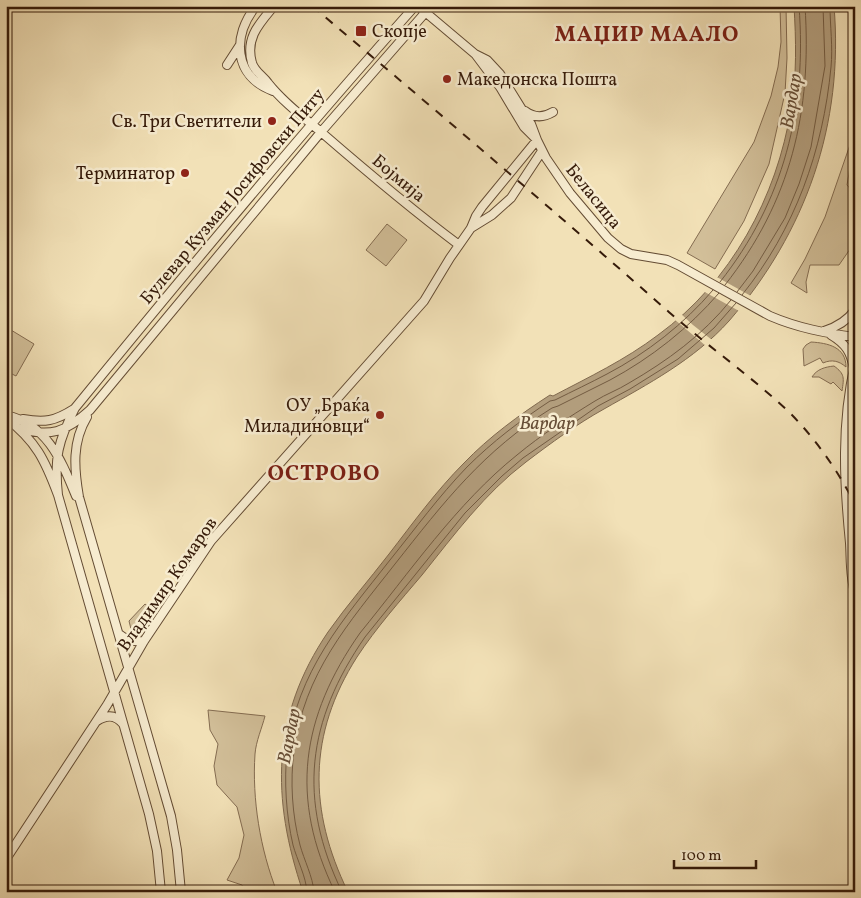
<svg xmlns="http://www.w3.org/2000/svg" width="861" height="898" font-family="Vollkorn,serif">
<rect width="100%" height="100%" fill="#f2e1b7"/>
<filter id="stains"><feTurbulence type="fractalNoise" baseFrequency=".004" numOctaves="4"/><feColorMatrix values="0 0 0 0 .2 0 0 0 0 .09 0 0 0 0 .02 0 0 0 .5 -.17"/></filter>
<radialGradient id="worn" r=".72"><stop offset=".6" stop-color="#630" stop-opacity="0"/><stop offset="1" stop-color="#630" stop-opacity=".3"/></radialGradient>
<!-- green -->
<path fill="#d2bf99" stroke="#846c51" d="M780,6H786L787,58L785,93L769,164L744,221L715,269L687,253L754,142L771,96L778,67L781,42Z
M853,136L852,156L847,185L855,194V242L839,265H810L806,282L807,293L791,283L805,259L825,217Z
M387,224L407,240L386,266L366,250Z
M11,330L34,344L16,376L6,371V339Z
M811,342C828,343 846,347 846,367C839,361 832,359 823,363L820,358L804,366L803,349L806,345Z
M834,366C845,374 844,378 842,391L833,382L831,384L819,377H812C817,369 825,367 834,366Z
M145,604L160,616L144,641L133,637L129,621Z
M208,710L265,716C262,728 256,741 255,754C252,799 260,849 277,892H245L242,885L227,880L239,858L244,835L237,807L217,785L214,766L218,744L210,730Z"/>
<!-- water -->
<path fill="#b29d7c" stroke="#80694e" d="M794,6H834C844,124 806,232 729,321C694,360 648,384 604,409C577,424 551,443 526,462C485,493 454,535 422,575C400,601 376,628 357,657C308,734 308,810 348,892H303C271,798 271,716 328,632C347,605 369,580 389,554C413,523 436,491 464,463C489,437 519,415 550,395L553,396C589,377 625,360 658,335C731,282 777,197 791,109C797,75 796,40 794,6Z"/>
<!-- pier -->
<path fill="#f2e1b7" d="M715,276L751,296L739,311L703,291Z
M680,313L693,325L712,340L706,346L687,330L674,319Z"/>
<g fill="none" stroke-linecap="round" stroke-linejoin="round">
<!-- shore -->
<path stroke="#745c42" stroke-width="1" d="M720,282C784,201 807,109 799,6
M725,285C791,201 812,112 805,6
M737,292L753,271L785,218L799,184L811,147L825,66L823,6
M742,295C795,229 823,151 831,67C833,47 830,26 830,6
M307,892C306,876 297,860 293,845C286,815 284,781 287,751C297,671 343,620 390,560C415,529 439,496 467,467C492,442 521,420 550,401L555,400C573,391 590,383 607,374C647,353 684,324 713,290
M314,892C313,877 304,860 300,845C292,815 290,781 294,751C304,673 348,624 395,564C444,502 483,451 552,408L558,406C575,397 593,389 610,380C651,358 689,328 719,293
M335,892C289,798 301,717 360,633C409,573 457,503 517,455C541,435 569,417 595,401C606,394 618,390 629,383C667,361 703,335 731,300
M342,892C297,799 307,721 365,637L465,513L502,476L523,458L598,406L630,389L678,359L714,328L736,303"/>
<!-- minor casing -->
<g stroke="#644c34" stroke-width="10">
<path id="minor" d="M256,6C232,36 233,76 273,91
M274,6C259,24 245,38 252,63C255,72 263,76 268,83C283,102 303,117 321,132C366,171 411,209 459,245
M418,6L475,54L487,60L500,74L531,124L537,140L546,158L570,193L608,238L621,249L631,254L667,260L678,265L770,316C798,328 825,333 855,337
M476,55L500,87L524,127L537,140
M227,65L240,45
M525,111C534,118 543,118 553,112
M471,228L492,215L511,198L542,151
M824,331C837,327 847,321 855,310
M831,335C846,344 851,352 854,369
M855,364C841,423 844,483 850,543C851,559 850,578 855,592
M6,415C48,425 61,460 76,496
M87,417C72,442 74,468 79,497L171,816L177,850L181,892
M6,418C36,441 45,460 58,495L149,814L157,851L161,892
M23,419C45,423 55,421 74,409
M18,428C50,438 66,432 90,410L321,132L431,6
M855,458V511
M58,495C54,458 58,441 75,408C186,272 298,137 415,6
M119,634C128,641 133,642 144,641
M97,721C106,715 115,714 123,724
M6,859L107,705L144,641L211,541L424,301L450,258L471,228L476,216L482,207L537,140"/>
</g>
<!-- minor -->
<use href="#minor" stroke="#f7ecd0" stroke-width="8"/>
<!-- rail -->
<path stroke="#351a09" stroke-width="2" stroke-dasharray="9 9" stroke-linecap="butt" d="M312,6C432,107 552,209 670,313C709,347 752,377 789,412C816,439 838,471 855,504"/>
</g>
<!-- markers -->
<g fill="#8f2418" stroke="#f7ecd0" stroke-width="2">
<rect x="355" y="25" width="12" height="12" rx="2.5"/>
<circle cx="447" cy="79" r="5"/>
<circle cx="272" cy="121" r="5"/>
<circle cx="185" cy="173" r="5"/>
<circle cx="380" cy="415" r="5"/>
</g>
<g text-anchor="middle" stroke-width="5" stroke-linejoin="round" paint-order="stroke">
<!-- poi labels -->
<g font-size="18" fill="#351a09" stroke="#f7ecd0" text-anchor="end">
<text x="372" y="37" text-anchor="start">Скопје</text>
<text x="457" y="85" text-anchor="start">Македонска Пошта</text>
<text x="262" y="127">Св. Три Светители</text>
<text x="175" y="179">Терминатор</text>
<text x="370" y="411">ОУ „Браќа<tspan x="370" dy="21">Миладиновци“</tspan></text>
</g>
<!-- street labels -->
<g font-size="18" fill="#351a09" stroke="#f7ecd0">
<text transform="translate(399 178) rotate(40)" y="6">Бојмија</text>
<text transform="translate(232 196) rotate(-50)" y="6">Булевар Кузман Јосифовски Питу</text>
<text transform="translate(594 196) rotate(51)" y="6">Беласица</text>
<text transform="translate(167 584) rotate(-55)" y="6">Владимир Комаров</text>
</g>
<!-- water labels -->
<g font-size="19" font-style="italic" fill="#674e37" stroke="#f7ecd0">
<text transform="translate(790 101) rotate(-81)" y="7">Вардар</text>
<text x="547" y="429">Вардар</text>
<text transform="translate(288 736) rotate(-79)" y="7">Вардар</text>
</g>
<!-- district labels -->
<g font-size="22" font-weight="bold" letter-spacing="1" fill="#7a1f14" stroke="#f7ecd0">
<text x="647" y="41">МАЏИР МААЛО</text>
<text x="324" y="480">ОСТРОВО</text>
</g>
</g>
<!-- margin -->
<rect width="861" height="898" fill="none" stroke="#f2e1b7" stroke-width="25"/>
<rect x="8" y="8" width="846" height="883" fill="none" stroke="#351a09" stroke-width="2.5"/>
<rect x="12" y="12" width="836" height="873" fill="none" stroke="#351a09"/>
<!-- scale -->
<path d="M674 860v8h82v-8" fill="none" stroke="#351a09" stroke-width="2.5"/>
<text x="681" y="860" font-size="15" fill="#351a09" stroke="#f7ecd0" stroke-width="4" paint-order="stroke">100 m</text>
<rect width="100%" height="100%" filter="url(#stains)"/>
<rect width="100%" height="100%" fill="url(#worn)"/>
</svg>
